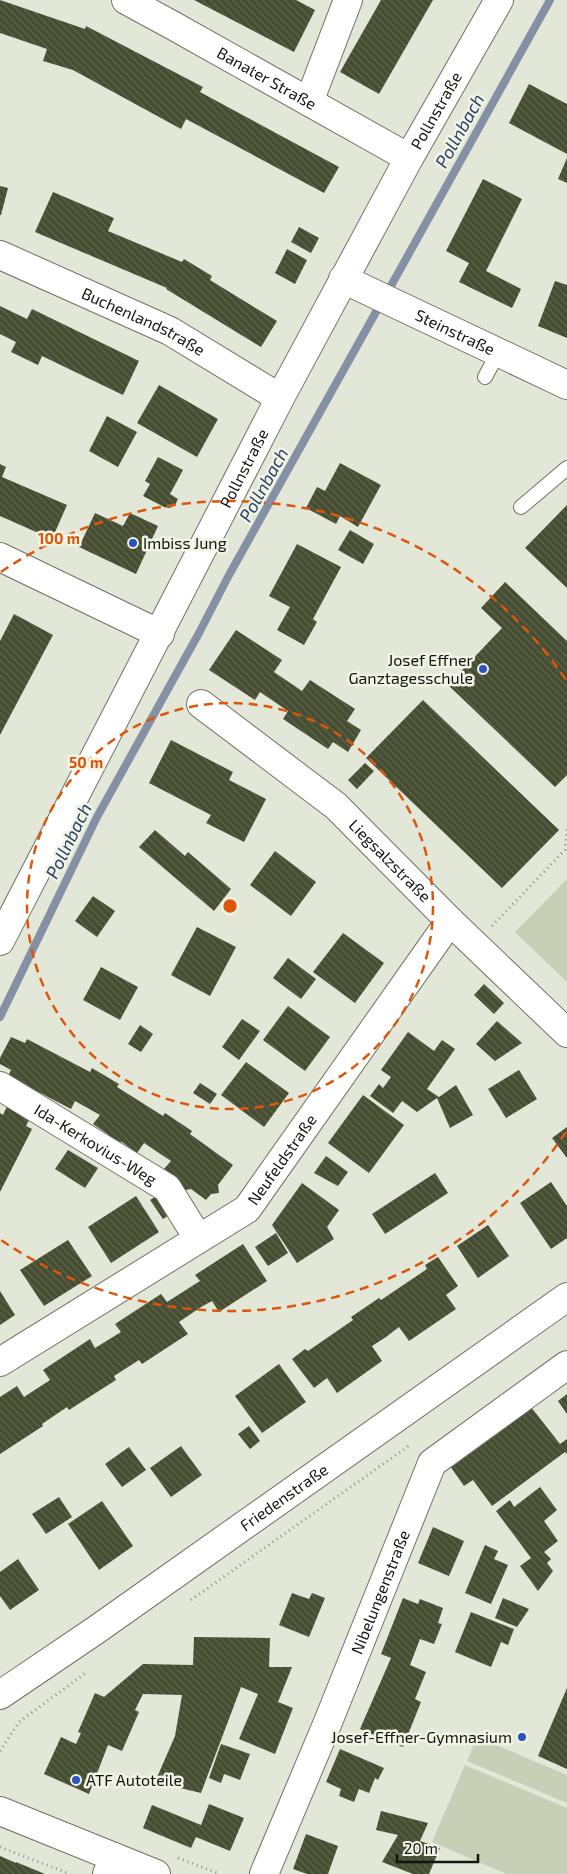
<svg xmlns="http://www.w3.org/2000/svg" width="567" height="1874" font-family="'Exo 2',sans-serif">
<defs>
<pattern id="building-back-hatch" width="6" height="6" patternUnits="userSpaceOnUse" patternTransform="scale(1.25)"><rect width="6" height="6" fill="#464e32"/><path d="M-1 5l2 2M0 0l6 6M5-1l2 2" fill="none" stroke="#5d634d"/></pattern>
</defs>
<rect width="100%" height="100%" fill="#e2e7d8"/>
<!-- grass -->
<path fill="#c7cfb6" d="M567,879V982L515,932Z
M477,1737L567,1775V1803L467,1761Z
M465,1765L567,1808V1874H507L432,1842Z"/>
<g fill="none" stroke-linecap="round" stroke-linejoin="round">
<!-- stream -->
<path stroke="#8690a4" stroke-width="8" d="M387,293L550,0
M0,1017L97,817L199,633L229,575L381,303"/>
</g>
<!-- building -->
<path fill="url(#building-back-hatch)" d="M0,0L85,29L86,26L203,87L200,92L339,167L324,193L186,119L181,129L73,70L43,61L47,49L0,33Z
M194,0H296L315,10L294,52Z
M381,0H433L379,94L340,72Z
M529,84L567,104V154L509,123Z
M567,158V183L558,179Z
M483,179L522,199L486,271L521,289L512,308L459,282L469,263L446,251Z
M0,186L8,188L1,215H0Z
M53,192L114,218L108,231L182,262L184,259L212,276L210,280L277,321L261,347L166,289L167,288L35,232Z
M299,227L319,238L311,253L291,242Z
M287,249L307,260L295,284L275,273Z
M555,281L567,285V338L538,326Z
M0,306L27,319L32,309L139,361L123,395L42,356L38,365L11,352L16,342L0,334Z
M159,385L218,419L197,457L137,423Z
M107,416L137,432L118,467L89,451Z
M158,457L183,470L170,494L178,499L175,505L170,508L164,507L143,496L150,484L145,481Z
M340,463L381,485L358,527L340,516L336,524L306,508L317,487L325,491Z
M0,464L6,467L2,477L67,505L52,539L0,516Z
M567,505V588L525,548Z
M95,513L123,526L130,513L158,526L136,574L79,547Z
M350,530L374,544L363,564L338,550Z
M297,544L341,567L313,619L317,622L304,645L277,630L290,607L269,596Z
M505,582L567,641V775L555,787L448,685L502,628L481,608Z
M14,614L53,635L0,735V641Z
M236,630L282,660L274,672L302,691L310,680L355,709L347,721L361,730L348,752L333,742L328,749L283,719L288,711L260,692L255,700L209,670Z
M423,700L559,830L502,888L366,758Z
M171,740L233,772L229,780L266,799L244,842L206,823L211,815L149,783Z
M365,763L374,771L357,789L348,780Z
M155,830L185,856L188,852L231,889L214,911L139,847Z
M275,851L316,882L291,916L250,885Z
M93,896L115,911L97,937L75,921Z
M197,927L236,947L210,996L171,975Z
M343,933L384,963L355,1003L313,972Z
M288,958L316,979L301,999L273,978Z
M101,967L138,987L120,1020L83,1000Z
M484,984L504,1003L494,1014L474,995Z
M288,1006L330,1037L305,1071L263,1040Z
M242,1019L260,1031L239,1060L222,1047Z
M497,1021L522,1043L495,1061L476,1044Z
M140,1025L153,1034L141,1052L128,1044Z
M408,1032L434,1051L442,1040L455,1049L427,1089L439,1097L456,1085L473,1115L450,1128L437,1098L417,1112L402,1101L393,1113L370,1096L379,1084L383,1088L391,1077L381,1070Z
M11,1037L25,1043L27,1039L90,1072L92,1068L119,1084L117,1087L163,1116L165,1113L192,1131L190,1134L233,1165L218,1185L219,1193L211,1194L206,1200L191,1189L180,1191L179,1180L164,1169L171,1161L144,1143L137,1153L122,1142L111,1144L109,1135L93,1124L100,1115L75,1101L71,1109L8,1076L11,1070L0,1064V1058Z
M246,1062L289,1093L264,1127L221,1095Z
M519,1070L537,1099L506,1118L488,1089Z
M200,1083L217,1094L210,1104L193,1093Z
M363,1095L404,1125L369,1173L328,1143Z
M8,1104L31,1116L26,1126L32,1129L0,1192V1113L3,1115Z
M567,1127V1158L552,1138Z
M68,1150L98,1168L85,1188L55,1169Z
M326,1156L348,1172L338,1186L314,1173Z
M435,1173L448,1193L385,1234L372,1214Z
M551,1182L567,1206V1238L551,1249L520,1203Z
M302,1183L339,1210L327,1227L334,1239L297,1263L272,1225Z
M160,1194L172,1213L163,1219L150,1200Z
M136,1196L159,1232L111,1263L88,1227Z
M488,1225L509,1256L478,1278L457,1246Z
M276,1233L288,1253L268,1266L255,1247Z
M68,1240L92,1276L44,1306L20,1270Z
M243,1244L267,1281L219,1312L212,1301L201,1307L179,1322L188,1334L142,1364L139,1360L114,1376L116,1380L69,1410L67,1407L42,1424L43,1426L0,1454V1397L17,1386L24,1397L50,1380L43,1370L90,1339L95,1348L121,1332L115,1324L161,1294L167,1302L200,1281L195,1275Z
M438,1257L458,1286L446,1295L456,1309L409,1341L399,1327L386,1337L372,1346L382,1361L337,1393L327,1378L314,1388L292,1359L305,1349L308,1351L353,1320L351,1317L379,1298L381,1300L427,1269L425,1265Z
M0,1291L15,1315L0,1325Z
M279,1364L306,1402L262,1433L235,1396Z
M567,1394V1414L558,1401Z
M531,1407L560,1444L567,1439V1454L565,1452L492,1506L473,1480L464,1486L450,1466Z
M249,1426L260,1441L250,1449L238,1434Z
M181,1446L202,1475L171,1497L150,1468Z
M129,1447L146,1470L122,1487L105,1464Z
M540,1487L557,1510L544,1521L558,1541L544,1552L551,1559L547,1563L553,1571L538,1591L520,1566L531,1558L496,1511L510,1500L514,1507Z
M59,1497L72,1517L46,1534L32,1514Z
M102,1501L133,1546L99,1570L68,1524Z
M433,1527L464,1541L449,1576L418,1563Z
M485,1545L498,1551L494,1559L508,1565L491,1604L465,1593Z
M18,1559L39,1590L10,1610L0,1596V1572Z
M292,1593L309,1599L312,1593L325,1598L309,1637L279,1625Z
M403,1598L418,1604L420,1599L443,1608L438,1623L442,1624L434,1644L420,1639L410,1665L426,1672L415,1699L421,1702L403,1747L360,1729L391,1658L381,1654Z
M503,1598L529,1609L517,1627L495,1618Z
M471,1612L514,1629L508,1645L501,1642L491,1667L455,1652Z
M194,1637L270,1638L269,1667H292L278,1702L293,1708L275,1754L239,1739L258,1694L241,1687L201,1793L155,1782L175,1736L182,1695L143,1694L135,1710L139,1712L122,1751L108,1745L89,1794L44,1774L61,1737L76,1744L81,1733L78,1732L95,1693L104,1697L143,1664L193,1665Z
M567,1688V1769L538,1756Z
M221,1744L250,1754L240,1780L224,1774L221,1783L209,1778Z
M340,1749L384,1768L378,1780L375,1778L369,1793L359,1789L354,1802L339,1796L341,1789L326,1782Z
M209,1804L244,1818L230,1851L196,1837L191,1848L143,1828L152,1805L201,1825Z
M381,1811L428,1823L420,1841L440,1848L429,1874H413L382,1862L398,1835L376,1830Z
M306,1834L338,1846L328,1874H307L293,1869Z
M0,1856L16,1863V1862L45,1874H0Z"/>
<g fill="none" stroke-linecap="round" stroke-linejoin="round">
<!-- service casing -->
<g stroke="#6f7365" stroke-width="16">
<path id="service" d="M485,377L498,353
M521,507L567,468"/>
</g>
<!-- minor casing -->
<g stroke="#6f7365" stroke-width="30">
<g id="minor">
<path id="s1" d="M126,0L172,25L409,158"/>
<path d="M309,102L348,0"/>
<path id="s2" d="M0,255L170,331L280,398"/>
<path id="s3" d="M343,279L567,385"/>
<path d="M0,557L160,634"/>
<path id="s4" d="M201,704L336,806L450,921L567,1033"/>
<path id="s5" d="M0,941L280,398L409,158L499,0"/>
<path id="s6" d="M0,1086L167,1188L198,1238"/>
<path id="s7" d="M0,1362L247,1209L450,921"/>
<path id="s8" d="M0,1695L96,1630L567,1297"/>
<path d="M107,1874L114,1857"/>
<path id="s9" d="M264,1874L328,1722L432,1463L567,1365"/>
</g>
</g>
<!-- tertiary casing -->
<g stroke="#6f7365" stroke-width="30">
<path id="tertiary" d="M0,1811L156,1874"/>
</g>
<!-- path -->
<path stroke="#92968b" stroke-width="3" stroke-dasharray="1 4" stroke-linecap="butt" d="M492,926L565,850L567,828
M191,1600L410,1445
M0,1751L19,1722L87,1672
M0,1847L70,1874
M178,1858L220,1874"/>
<!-- service -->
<use href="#service" stroke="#fff" stroke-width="14"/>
<!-- minor -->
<use href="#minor" stroke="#fff" stroke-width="28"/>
<!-- tertiary -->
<use href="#tertiary" stroke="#fff" stroke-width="28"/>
</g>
<!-- distance rings -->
<g fill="none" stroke="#dd560c" stroke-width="2.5" stroke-dasharray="9 6">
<circle cx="230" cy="906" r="203"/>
<path d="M566 1132A405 405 0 0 1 1 1240M1 572A405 405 0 0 1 566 680"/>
</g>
<!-- markers -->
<g fill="#2c51c1" stroke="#eff4e5" stroke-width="2">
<circle cx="133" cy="543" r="5"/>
<circle cx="483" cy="669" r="5"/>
<circle cx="522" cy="1737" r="5"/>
<circle cx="76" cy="1780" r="5"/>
</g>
<g text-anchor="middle" stroke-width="5" stroke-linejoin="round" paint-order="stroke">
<!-- street labels -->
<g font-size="16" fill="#131510" stroke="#eff4e5">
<text dy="6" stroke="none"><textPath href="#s1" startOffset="161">Banater Straße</textPath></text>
<text dy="6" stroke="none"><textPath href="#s5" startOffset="938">Pollnstraße</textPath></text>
<text dy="6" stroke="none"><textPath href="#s2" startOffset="158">Buchenlandstraße</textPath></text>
<text dy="6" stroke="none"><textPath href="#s3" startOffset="124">Steinstraße</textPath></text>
<text dy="6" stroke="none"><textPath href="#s5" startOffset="532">Pollnstraße</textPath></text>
<text dy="6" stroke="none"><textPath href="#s4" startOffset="246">Liegsalzstraße</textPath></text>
<text dy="6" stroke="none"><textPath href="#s6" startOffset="112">Ida-Kerkovius-Weg</textPath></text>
<text dy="6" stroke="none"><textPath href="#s7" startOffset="351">Neufeldstraße</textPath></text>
<text dy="6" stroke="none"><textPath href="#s8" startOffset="346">Friedenstraße</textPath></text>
<text dy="6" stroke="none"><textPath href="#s9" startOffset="305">Nibelungenstraße</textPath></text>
</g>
<!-- poi labels -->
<g font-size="16" fill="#131510" stroke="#eff4e5" text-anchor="start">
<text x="143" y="549">Imbiss Jung</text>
<text x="473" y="666" text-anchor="end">Josef Effner<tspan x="473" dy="18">Ganztagesschule</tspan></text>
<text x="512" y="1743" text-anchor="end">Josef-Effner-Gymnasium</text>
<text x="86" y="1786">ATF Autoteile</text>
</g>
<!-- water labels -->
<g font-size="18" font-style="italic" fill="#2f416a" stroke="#eff4e5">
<text transform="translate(460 131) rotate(-61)" y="6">Pollnbach</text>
<text transform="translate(264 485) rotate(-61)" y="6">Pollnbach</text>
<text transform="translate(69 841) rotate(-64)" y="6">Pollnbach</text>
</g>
</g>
<circle cx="230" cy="906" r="8" fill="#dd560c" stroke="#eff4e5" stroke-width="2.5"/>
<g font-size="15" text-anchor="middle" font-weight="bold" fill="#dd560c" stroke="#eff4e5" stroke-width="5" stroke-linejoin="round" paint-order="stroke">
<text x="59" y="544">100 m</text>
<text x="86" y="768">50 m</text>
</g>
<!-- scale -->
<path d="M397 1854v8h81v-8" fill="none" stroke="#131510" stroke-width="2.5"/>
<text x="404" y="1854" font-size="15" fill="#131510" stroke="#eff4e5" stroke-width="4" paint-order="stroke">20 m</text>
</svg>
